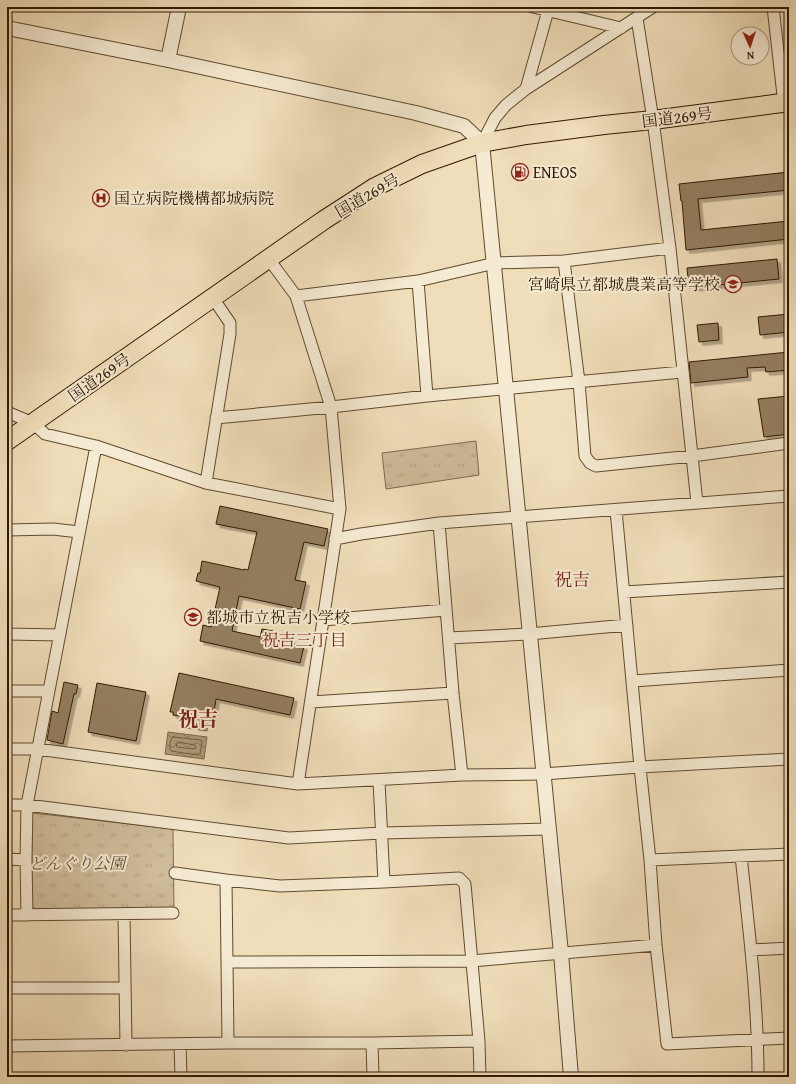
<svg xmlns="http://www.w3.org/2000/svg" width="796" height="1084" font-family="'Gentium Book Plus','Noto Serif JP',serif">
<defs>
<pattern id="grass-tufts" width="24" height="20" patternUnits="userSpaceOnUse"><rect width="24" height="20" fill="#cfbc9a"/><path d="M3 7l-1-3M5 7V3M7 7l1-3M15 17l-1-3M17 17v-4M19 17l1-3" fill="none" stroke="#b2a183"/></pattern>
<pattern id="water-waves" width="16" height="10" patternUnits="userSpaceOnUse"><rect width="16" height="10" fill="#af9b7b"/><path d="M0 5q4-4 8 0t8 0" fill="none" stroke="#8f7d62"/></pattern>
<filter id="shadow"><feDropShadow dx="3.5" dy="3.5" stdDeviation="0" flood-color="#0004"/></filter>
</defs>
<rect width="100%" height="100%" fill="#f0deba"/>
<filter id="stains"><feTurbulence type="fractalNoise" baseFrequency=".005" numOctaves="4"/><feColorMatrix values="0 0 0 0 .2 0 0 0 0 .09 0 0 0 0 .02 0 0 0 .5 -.17"/></filter>
<radialGradient id="worn" r=".72"><stop offset=".6" stop-color="#630" stop-opacity="0"/><stop offset="1" stop-color="#630" stop-opacity=".3"/></radialGradient>
<!-- grass -->
<path fill="url(#grass-tufts)" stroke="#806a4d" d="M476,441L479,475L386,489L382,453Z
M33,813L173,829L174,908L35,910L32,905L30,819Z"/>
<!-- water -->
<path fill="url(#water-waves)" stroke="#7c674a" d="M187,722L208,724L207,731L186,728Z
M168,732L207,737L204,759L165,754Z"/>
<g fill="none" stroke-linecap="round" stroke-linejoin="round">
<!-- shore -->
<path stroke="#705a3e" stroke-width="1" d="M173,737L201,740L202,742L200,754L198,755L171,751C169,748 170,739 173,737Z
M178,742L195,745L196,748L194,749L177,747L176,744Z"/>
</g>
<!-- building -->
<path fill="#947f61" stroke="#301800" filter="url(#shadow)" d="M789,172V190L698,199L701,230L789,221V239L686,250L682,201H681L679,184Z
M777,259L779,279L689,288L687,268Z
M789,314V332L760,335L758,317Z
M718,323L719,340L699,342L697,325Z
M789,352V370L766,372L765,367L747,368L748,377L691,383L689,362Z
M789,396V434L764,437L758,399Z
M220,506L328,529L324,546L304,542L295,580L306,582L300,609L239,596L232,631L260,637L262,629L273,631L271,639L304,646L300,663L200,641L203,625L211,627L220,587L196,581L198,573H200L202,561L244,570V569L248,570L257,532L216,524Z
M179,673L294,698L290,715L216,699L213,719L202,717V719L173,715V712H170Z
M64,682L78,685L76,694H74L63,744L47,740L52,711L58,713Z
M97,683L146,692L136,741L88,732Z"/>
<g fill="none" stroke-linecap="round" stroke-linejoin="round">
<!-- minor casing -->
<g stroke="#604a2e" stroke-width="13">
<path id="minor" d="M533,7L621,28
M773,7L784,104
M637,18L653,120L670,248L697,503
M526,89L549,7
M482,143L495,118L506,105L526,89L653,7
M268,258L296,296L331,407L340,509L298,784
M564,261L579,382L585,456L590,463L596,466L692,456L789,443
M418,281L427,396
M296,296L418,281L495,263L564,261L670,248
M7,412L33,423L45,434L96,446L206,483L340,509
M216,418L331,407L427,396L682,372
M206,483L230,334V323L213,298
M616,510L640,767L650,860L656,945L667,1044L789,1038
M439,523L453,693L462,775
M7,530L53,529L79,532
M335,539L361,534L439,523L789,496
M624,592L789,582
M323,620L446,610
M7,634L60,635
M449,638L529,634L627,625
M633,681L789,670
M7,691H48
M311,702L453,693
M7,749H37L298,784L462,775L543,774L640,767L789,759
M379,781L384,882
M7,805H27L289,838L382,833L549,829
M741,856C749,930 758,1003 758,1077
M7,859L26,860
M650,860L789,854
M175,873L226,880L280,886L384,882L459,878L465,884L479,1041L480,1077
M226,880L228,1043
M124,914L126,1045
M7,915L173,913
M27,915L26,860L27,805L96,446
M751,950L789,948
M227,962L471,961L656,945
M7,988H125
M372,1043L373,1077
M180,1044L181,1077
M7,1046L228,1043H372L479,1041"/>
</g>
<!-- tertiary casing -->
<g stroke="#604a2e" stroke-width="16">
<path id="tertiary" d="M7,28L168,60L416,113L464,126L482,143L561,953L571,1077
M168,60L179,7"/>
</g>
<!-- trunk casing -->
<g stroke="#301800" stroke-width="20">
<path id="trunk" d="M7,441L324,220L375,187L422,164L482,143L526,135L604,125L653,120L789,102"/>
</g>
<!-- minor -->
<use href="#minor" stroke="#f5ead2" stroke-width="11"/>
<!-- tertiary -->
<use href="#tertiary" stroke="#f5ead2" stroke-width="14"/>
<!-- trunk -->
<use href="#trunk" stroke="#f0deba" stroke-width="18"/>
</g>
<!-- icons -->
<defs>
<g id="fuel-ring" transform="scale(0.9)"><circle r="9.5" fill="#f5ead2" stroke="#8f2418" stroke-width="1.5"/><path d="M-5.5-6h7V0h2V4h1.3V-2.5L3-4.5l.8-.8L6-3V5H2.5V1h-1V6h-7ZM-4.2-4.7v3.2H.2V-4.7Z" fill="#8f2418"/></g>
<g id="hospital-ring" transform="scale(0.9)"><circle r="9.5" fill="#f5ead2" stroke="#8f2418" stroke-width="1.5"/><path d="M-5-5h3v3.5h4V-5h3V5h-3V1.5h-4V5h-3Z" fill="#8f2418"/></g>
<g id="school-ring" transform="scale(0.9)"><circle r="9.5" fill="#f5ead2" stroke="#8f2418" stroke-width="1.5"/><path d="M0-5L7-2L0 1L-7-2ZM-4 1L0 2.5L4 1V4Q0 6-4 4Z" fill="#8f2418"/></g>
</defs>
<g fill-rule="evenodd">
<use href="#fuel-ring" x="520" y="172"/>
<use href="#hospital-ring" x="101" y="198"/>
<use href="#school-ring" x="733" y="284"/>
<use href="#school-ring" x="193" y="617"/>
</g>
<g text-anchor="middle" stroke-width="4" stroke-linejoin="round" paint-order="stroke">
<!-- street labels -->
<g font-size="16" fill="#301800" stroke="#f5ead2">
<text transform="translate(677 117) rotate(-7)" y="6">国道269号</text>
<text transform="translate(367 195) rotate(-30)" y="6">国道269号</text>
<text transform="translate(99 377) rotate(-35)" y="6">国道269号</text>
</g>
<!-- poi labels -->
<g font-size="16" fill="#301800" stroke="#f5ead2" text-anchor="start">
<text x="533" y="178">ENEOS</text>
<text x="114" y="204">国立病院機構都城病院</text>
<text x="720" y="290" text-anchor="end">宮崎県立都城農業高等学校</text>
<text x="206" y="623">都城市立祝吉小学校</text>
</g>
<!-- park labels -->
<g font-size="16" font-style="italic" fill="#60492e" stroke="#f5ead2">
<text x="77" y="869">どんぐり公園</text>
</g>
<!-- neighbourhood labels -->
<g font-size="17" fill="#7a1f14" stroke="#f5ead2">
<text x="304" y="646">祝吉三丁目</text>
</g>
<!-- quarter labels -->
<g font-size="18" fill="#7a1f14" stroke="#f5ead2">
<text x="572" y="586">祝吉</text>
</g>
<!-- district labels -->
<g font-size="20" font-weight="bold" fill="#7a1f14" stroke="#f5ead2">
<text x="198" y="726">祝吉</text>
</g>
</g>
<!-- margin -->
<rect width="796" height="1084" fill="none" stroke="#f0deba" stroke-width="24"/>
<rect x="8" y="8" width="780" height="1068" fill="none" stroke="#301800" stroke-width="2"/>
<rect x="12" y="12" width="772" height="1060" fill="none" stroke="#301800"/>
<!-- north arrow -->
<g transform="translate(750 46) rotate(177)"><circle r="19" fill="#f5ead2" stroke="#a6967e"/>
<path d="M0-3L7 15L0 10L-7 15Z" fill="#8f2418"/>
<text y="-6" font-size="11" font-weight="bold" text-anchor="middle" fill="#301800">N</text>
</g>
<rect width="100%" height="100%" filter="url(#stains)"/>
<rect width="100%" height="100%" fill="url(#worn)"/>
</svg>
